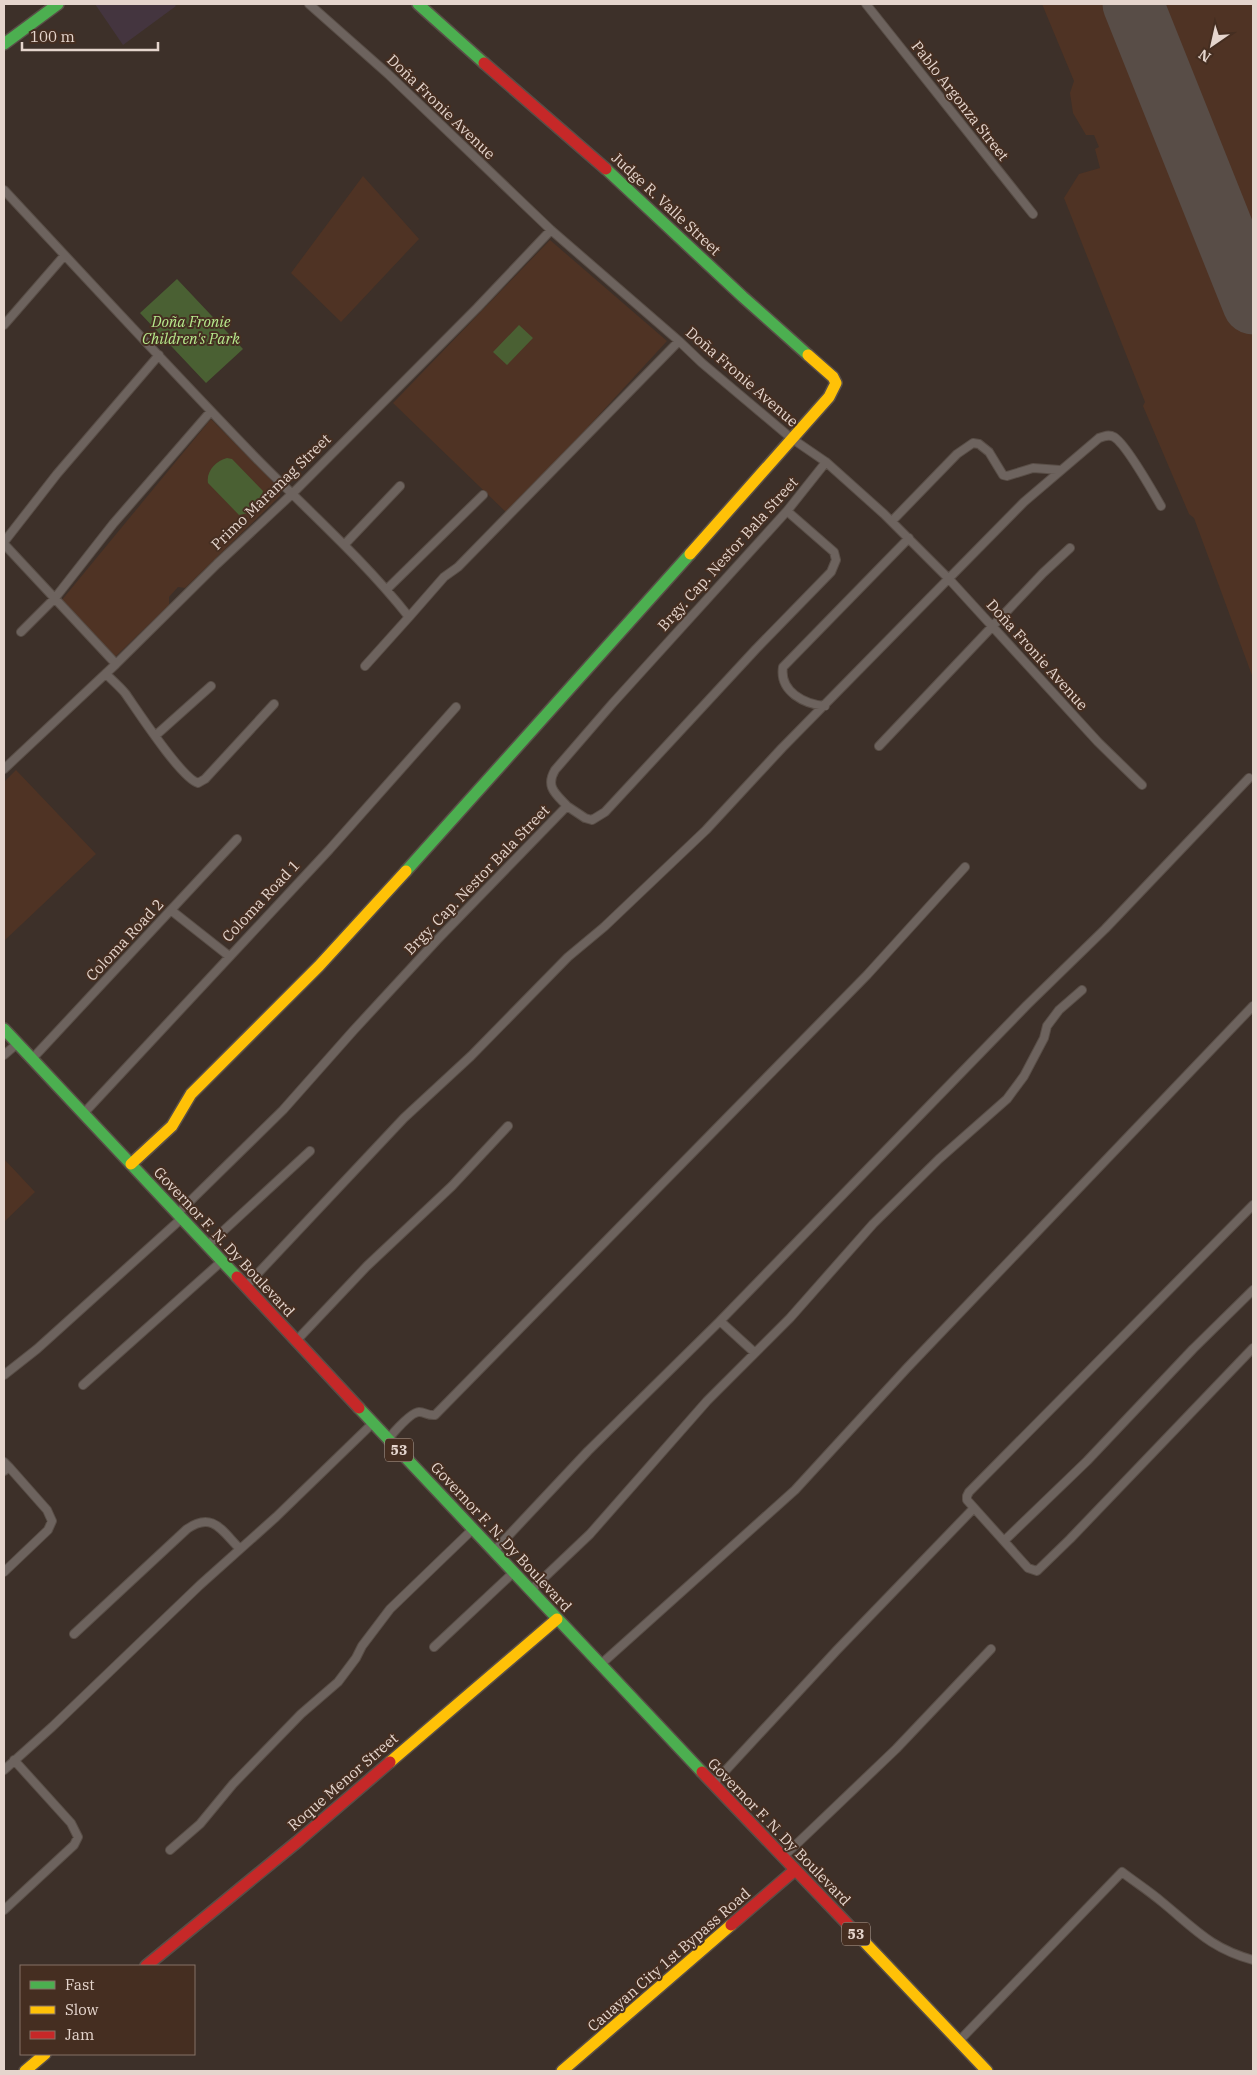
<svg xmlns="http://www.w3.org/2000/svg" width="1257" height="2075" font-family="'IBM Plex Serif',serif">
<rect width="100%" height="100%" fill="#3d3029"/>
<!-- commercial -->
<path fill="#44353f" d="M95,4H174L176,6L123,45Z"/>
<!-- built -->
<path fill="#4f3324" d="M1042,4H1253V678L1194,518L1189,514L1143,406L1145,402L1064,198L1079,174L1100,168L1095,149L1099,147L1094,135H1086L1073,113L1070,93L1074,81Z
M363,176L419,239L341,322L291,273Z
M550,240L667,341L508,514L393,403Z
M211,419L280,489V496L185,588L178,587L169,597V605L115,657L61,601Z
M16,770L96,854L4,941V782Z
M4,1159L35,1192L4,1222Z"/>
<!-- green -->
<path fill="#4a6033" d="M177,279L243,349L206,383L140,313Z
M519,325L533,338L507,365L493,352Z
M227,458L232,459L263,491L261,501L263,503L251,514L248,513L239,515L208,483C206,471 216,461 227,458Z"/>
<g fill="none" stroke-linecap="round" stroke-linejoin="round">
<!-- runway -->
<path stroke="#584d47" stroke-width="61" d="M1133,4L1253,304"/>
<!-- street casing -->
<g stroke="#594e47" stroke-width="10">
<path id="street" d="M309,4L388,74L551,230L679,341L702,363L791,438L826,462L884,514L949,579L1098,742L1142,785
M866,4L1033,214
M4,190C87,279 170,369 255,457C307,510 363,559 409,617L365,666
M4,325L64,256
M892,521L957,454L973,443L979,444L989,452L1003,475L1007,476L1033,468L1060,470
M4,542L57,474L159,355
M4,544L116,664
M345,544L400,486
M387,589L483,495
M409,617L444,577L458,567L679,341
M21,632L55,598L113,524L211,411
M106,674C112,680 119,686 125,693C137,710 181,778 198,783L205,779L274,704
M825,706C805,704 779,692 783,667L909,538
M155,736L211,686
M879,746L1043,573L1070,548
M4,769L116,664L217,564L292,494L477,308L551,230
M567,806L585,818L592,820L605,812L756,649L831,572L836,560L834,552L787,511
M172,911L229,956
M4,1055L18,1043
M32,1059L237,839
M84,1113L329,850L456,707
M1253,1205L969,1492L967,1496V1500L1028,1568L1037,1571L1070,1539L1253,1348
M177,1214L283,1110L353,1031L437,940L567,806C556,794 545,787 555,770L612,704L787,511L826,462
M207,1246L310,1151
M246,1286L404,1118L471,1056L568,957L604,927L706,830L782,748L1024,502L1099,438C1104,436 1109,434 1114,437C1126,444 1153,492 1161,506
M296,1341L367,1266L452,1186L508,1126
M755,1353L720,1321L1027,1005L1105,929L1249,778
M4,1375L37,1349L181,1219
M83,1385L222,1261
M388,1439C394,1432 411,1412 419,1412C425,1412 428,1416 435,1415L867,975L965,867
M4,1462L9,1467L4,1471
M1005,1540L1087,1461L1193,1349L1253,1290
M494,1551L588,1451L720,1321
M4,1572L48,1530L52,1521L47,1510L9,1467
M531,1590L590,1534L707,1401L790,1318L873,1224L939,1159L1007,1099L1024,1076L1044,1038L1047,1026L1059,1010L1082,990
M74,1634L187,1529C213,1511 222,1531 240,1549
M434,1647L514,1572
M600,1665L795,1490L907,1368L1253,1006
M4,1770L52,1727L200,1585L276,1517L374,1422
M714,1783L837,1650L974,1508
M170,1850L200,1824L233,1784L301,1714L338,1682L356,1658L362,1646L390,1609L473,1529
M783,1857L896,1749L991,1649
M4,1910L74,1845L78,1837L71,1823L14,1760
M959,2041L1122,1872C1135,1882 1149,1891 1162,1902C1195,1929 1210,1948 1253,1960"/>
</g>
<!-- fast casing -->
<g stroke="#594e47" stroke-width="14">
<path id="fast" d="M418,4L484,63
M4,44L58,4
M606,169L743,297L808,355
M406,871L690,554
M4,1029L237,1277
M359,1408L702,1772"/>
</g>
<!-- slow casing -->
<g stroke="#594e47" stroke-width="14">
<path id="slow" d="M690,554L829,397L836,383L833,377L808,355
M131,1164L172,1126L191,1094L319,966L406,871
M390,1762L557,1619
M856,1933L987,2071
M25,2071L45,2054
M562,2071L731,1925"/>
</g>
<!-- jam casing -->
<g stroke="#594e47" stroke-width="14">
<path id="jam" d="M484,63L606,169
M237,1277L359,1408
M702,1772L856,1933
M731,1925L795,1870
M146,1966L297,1842L390,1762"/>
</g>
<!-- street -->
<use href="#street" stroke="#6d635e" stroke-width="8"/>
<!-- fast -->
<use href="#fast" stroke="#4caf50" stroke-width="11"/>
<!-- slow -->
<use href="#slow" stroke="#ffc107" stroke-width="11"/>
<!-- jam -->
<use href="#jam" stroke="#c62828" stroke-width="11"/>
</g>
<g text-anchor="middle" stroke-width="4" stroke-linejoin="round" paint-order="stroke">
<!-- shield labels -->
<g fill="#452e21" stroke="#b5a399" stroke-width="1">
<rect x="385" y="1438.5" width="28" height="23" rx="4"/>
<rect x="842" y="1922.5" width="28" height="23" rx="4"/>
</g>
<g font-size="14" font-weight="bold" fill="#e5d5cd">
<text x="399" y="1455">53</text>
<text x="856" y="1939">53</text>
</g>
<!-- street labels -->
<g font-size="15" fill="#e5d5cd" stroke="#452e21">
<text transform="translate(960 101) rotate(52)" y="5">Pablo Argonza Street</text>
<text transform="translate(441 107) rotate(44)" y="5">Doña Fronie Avenue</text>
<text transform="translate(666 204) rotate(43)" y="5">Judge R. Valle Street</text>
<text transform="translate(742 377) rotate(41)" y="5">Doña Fronie Avenue</text>
<text transform="translate(271 492) rotate(-44)" y="5">Primo Maramag Street</text>
<text transform="translate(728 554) rotate(-48)" y="5">Brgy. Cap. Nestor Bala Street</text>
<text transform="translate(1037 655) rotate(48)" y="5">Doña Fronie Avenue</text>
<text transform="translate(477 880) rotate(-46)" y="5">Brgy. Cap. Nestor Bala Street</text>
<text transform="translate(261 901) rotate(-47)" y="5">Coloma Road 1</text>
<text transform="translate(125 940) rotate(-47)" y="5">Coloma Road 2</text>
<text transform="translate(224 1242) rotate(47)" y="5">Governor F. N. Dy Boulevard</text>
<text transform="translate(501 1537) rotate(47)" y="5">Governor F. N. Dy Boulevard</text>
<text transform="translate(343 1782) rotate(-41)" y="5">Roque Menor Street</text>
<text transform="translate(779 1832) rotate(46)" y="5">Governor F. N. Dy Boulevard</text>
<text transform="translate(669 1960) rotate(-41)" y="5">Cauayan City 1st Bypass Road</text>
</g>
<!-- park labels -->
<g font-size="15" font-style="italic" fill="#b7ea8d" stroke="#452e21">
<text x="191" y="327">Doña Fronie<tspan x="191" dy="17">Children's Park</tspan></text>
</g>
</g>
<!-- border -->
<rect width="1257" height="2075" fill="none" stroke="#e5d5cd" stroke-width="10"/>
<!-- legend -->
<rect x="20" y="1965" width="175" height="90" fill="#452e21" stroke="#857166"/>
<rect x="30" y="1981" width="25" height="8" fill="#4caf50" stroke="#857166"/>
<text x="65" y="1990" font-size="15" fill="#e5d5cd">Fast</text>
<rect x="30" y="2006" width="25" height="8" fill="#ffc107" stroke="#857166"/>
<text x="65" y="2015" font-size="15" fill="#e5d5cd">Slow</text>
<rect x="30" y="2031" width="25" height="8" fill="#c62828" stroke="#857166"/>
<text x="65" y="2040" font-size="15" fill="#e5d5cd">Jam</text>
<!-- north arrow -->
<g transform="translate(1212 45) rotate(214)" stroke="#452e21" stroke-width="4" paint-order="stroke">
<path d="M0-4L9 19L0 12L-9 19Z" fill="#e5d5cd"/>
<text y="-8" font-size="14" font-weight="bold" text-anchor="middle" fill="#e5d5cd">N</text>
</g>
<!-- scale -->
<path d="M22 42v8h136v-8" fill="none" stroke="#e5d5cd" stroke-width="2.5"/>
<text x="30" y="42" font-size="15" fill="#e5d5cd" stroke="#452e21" stroke-width="4" paint-order="stroke">100 m</text>
</svg>
